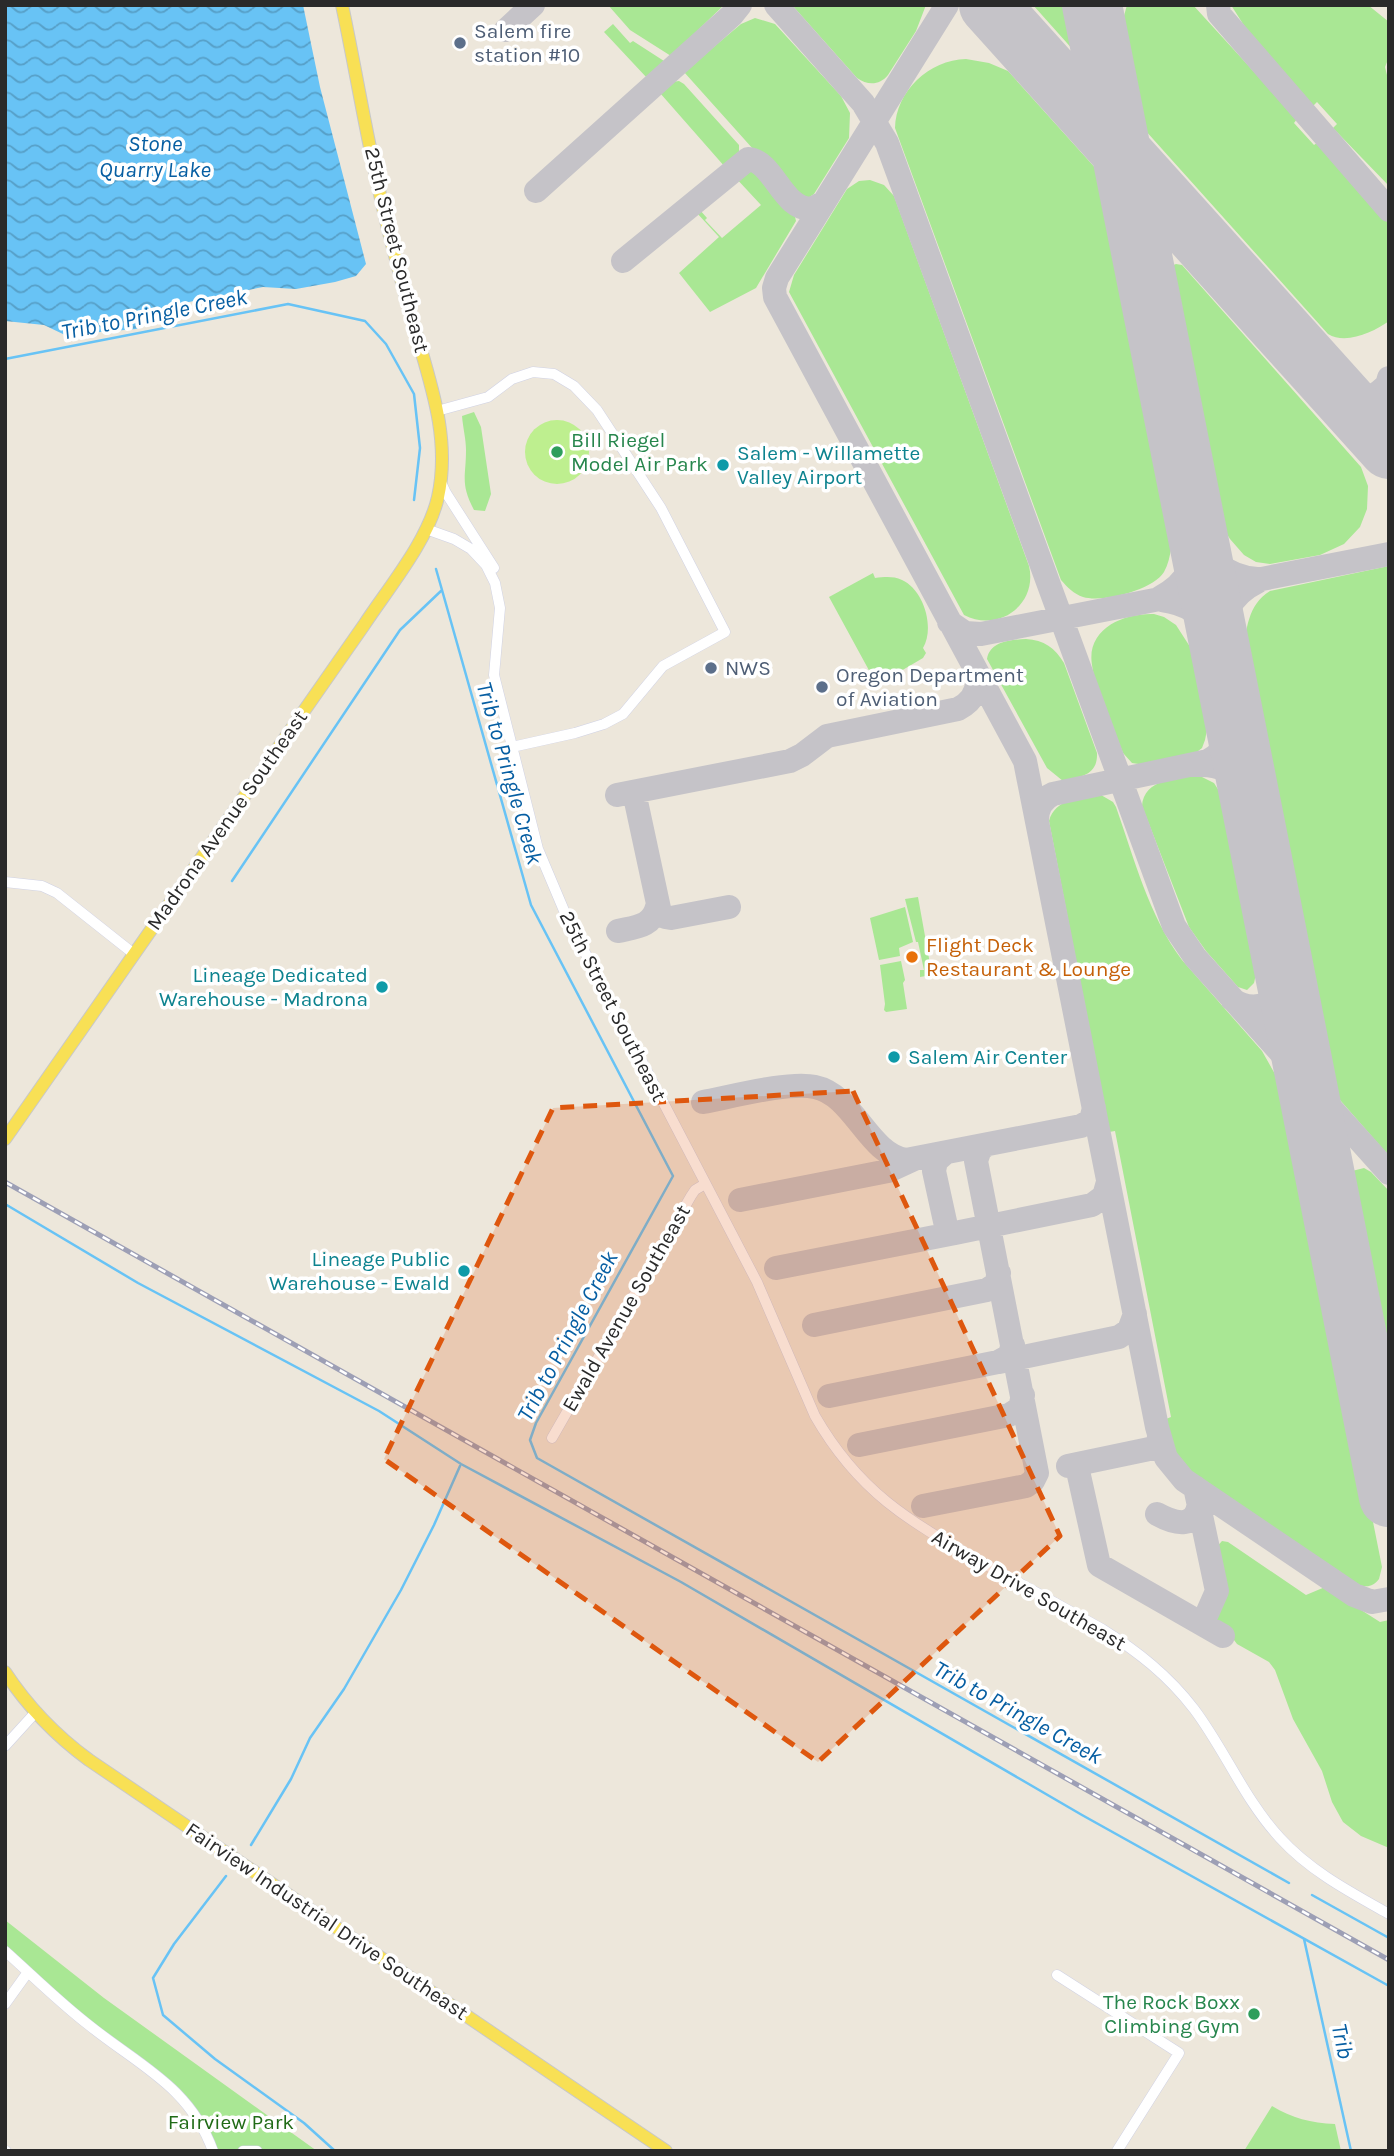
<svg xmlns="http://www.w3.org/2000/svg" width="1394" height="2156" font-family="Karla,sans-serif">
<defs>
<pattern id="water-waves" width="16" height="10" patternUnits="userSpaceOnUse" patternTransform="scale(1.75)"><rect width="16" height="10" fill="#68c3f5"/><path d="M0 5q4-4 8 0t8 0" fill="none" stroke="#569fc7"/></pattern>
</defs>
<rect width="100%" height="100%" fill="#ede7db"/>
<!-- grass -->
<path fill="#a9e794" d="M608,5H724L671,56L630,30Z
M792,5H926L916,31L888,75C880,85 868,86 857,78Z
M1033,5H1072L1083,61Z
M1127,5H1193L1297,119L1294,123L1314,145L1318,142L1389,223V321C1374,332 1346,345 1328,334L1136,120L1119,34Z
M1231,5H1368L1389,22V57L1385,67L1389,83V186L1333,128L1337,124L1317,102L1313,106L1250,35Z
M755,18L775,24L841,96L850,113L849,138L814,194L805,200L796,197L684,72L741,24Z
M613,24L630,43L633,41L664,61L647,78L604,32Z
M966,59L989,63L1008,71L1107,181L1174,522C1172,537 1172,558 1164,572C1153,590 1103,603 1083,597C1074,594 1067,587 1061,580L895,128C896,91 929,60 966,59Z
M679,81L684,84L739,145V155L725,167L660,93L672,82Z
M745,167L754,168C765,180 795,207 796,221L756,288L710,312L679,273L719,237L696,212L699,209L707,218L705,220L722,238L761,205L734,176Z
M870,180L884,185L894,196L1029,566C1038,604 999,633 964,615L789,292L794,275L847,189L859,181Z
M1176,264L1182,265L1361,467L1368,486L1367,509L1360,527L1344,544L1320,555L1270,564L1256,562L1244,555L1230,539L1214,514L1167,273L1171,266Z
M474,412L481,427L491,494L485,511L474,510C460,483 466,478 466,450C466,439 463,428 462,416Z
M1389,566V1156L1340,1100L1326,1075L1242,655C1247,630 1247,605 1270,591Z
M873,573L875,578C885,577 893,576 902,580C924,590 935,628 923,648L926,653L923,658L877,685L829,597Z
M1154,614L1164,617L1176,625L1203,667L1211,709L1205,740L1202,748L1193,755L1145,765L1132,763L1123,753C1114,729 1095,689 1092,665C1086,629 1123,613 1154,614Z
M1026,639C1044,640 1055,648 1064,663L1097,753C1098,775 1081,777 1063,781L1047,768L987,659C990,641 1011,640 1026,639Z
M1200,776L1214,783L1231,810L1260,956L1254,983L1247,990L1238,987L1206,951L1189,927L1142,806C1144,779 1177,777 1200,776Z
M1101,795L1113,802L1116,807C1134,858 1149,916 1182,960L1262,1051L1289,1099L1382,1567L1379,1579C1373,1587 1366,1588 1357,1584L1195,1475C1175,1459 1171,1442 1166,1419L1171,1417L1115,1131L1109,1132L1049,821C1055,799 1081,796 1101,795Z
M918,897L932,975L920,977V970H924L918,942H916L905,899Z
M905,907L913,942L899,948L900,956L879,960L870,918Z
M901,961L905,980L903,983L907,1009L886,1012L884,1010L885,1004L880,965Z
M1364,1168L1371,1172L1389,1191V1391L1347,1183L1352,1171Z
M1222,1541L1228,1542L1306,1595L1325,1587L1380,1622L1389,1620V1848L1361,1836L1343,1822L1332,1802L1322,1771L1293,1719L1275,1670L1269,1662L1237,1644L1228,1632L1213,1620L1212,1614C1226,1594 1220,1573 1214,1550Z
M5,1920L104,1998L317,2151H213L196,2115L5,1951Z
M1272,2106C1292,2118 1311,2123 1335,2124L1341,2151H1244Z"/>
<!-- pitch -->
<path fill="#beef8f" d="M525 452a32 32 0 1 1 64 0a32 32 0 1 1-64 0Z"/>
<!-- water -->
<path fill="url(#water-waves)" d="M5,5H303L320,87L366,264L356,276L335,282L296,289L263,287L189,302L136,329L65,335L44,325L5,321Z"/>
<g fill="none" stroke-linecap="round" stroke-linejoin="round">
<!-- stream -->
<path stroke="#68c3f5" stroke-width="2.5" d="M5,359L288,304L365,321L386,344L414,394L420,448L414,500
M442,590L531,905L673,1176L536,1423L530,1440L537,1458L1289,1883
M232,881L400,630L442,590L436,569
M5,1204L138,1283L379,1411L461,1464L681,1582L1082,1815L1389,1986
M251,1845L291,1779L310,1738L344,1689L401,1590L434,1525L460,1466
M226,1876L174,1944L153,1978L163,2015L215,2059L304,2123L335,2151
M1312,1895L1389,1938
M1304,1939L1351,2151"/>
<!-- taxiway -->
<path stroke="#c5c3c8" stroke-width="24" d="M776,5L863,103L887,143L1174,926L1195,957L1389,1173
M947,5L777,278L774,288L775,297L1025,761L1157,1427L1166,1458L1184,1480L1354,1595L1372,1602L1389,1599
M987,5L991,7
M1218,5L1219,14L1389,210
M1095,19L1097,5
M506,30L533,5
M536,191L732,15L740,5
M623,261L748,159C774,161 782,210 812,209L824,202
M1332,386C1353,403 1366,405 1386,386
M1385,445L1377,421L1389,378
M1197,530C1211,558 1222,576 1257,579
M1161,597C1193,580 1193,561 1197,529
M1162,600C1185,603 1205,614 1215,636C1218,643 1218,651 1222,657
M949,622L965,633L981,634L1389,554
M1222,650C1217,621 1230,595 1257,582
M1198,765C1217,764 1237,771 1245,789C1248,794 1248,799 1251,804
M634,792L660,913L665,917L671,918L729,907
M617,795L790,761L802,755L827,736L958,709C974,701 981,687 975,669
M1037,820C1037,808 1042,799 1053,794L1208,761C1229,749 1231,735 1233,712
M618,931C635,927 652,927 657,907
M1232,999C1248,1011 1273,1009 1281,988C1284,980 1283,972 1283,965
M703,1102C730,1097 790,1081 815,1087C854,1095 868,1154 906,1160L1081,1126L1091,1120L1094,1108
M945,1153L936,1161L934,1171L946,1226L950,1232L955,1233L1092,1205L1104,1196L1108,1182
M740,1200L888,1171L914,1159
M776,1268L955,1233
M814,1325L987,1290L996,1284L999,1273
M999,1362L1119,1337L1129,1330L1135,1314
M829,1396L998,1362L1009,1356L1013,1345
M859,1445L1009,1415L1020,1408L1023,1395
M1084,1463L1080,1466L1078,1471L1099,1565L1223,1636
M1068,1466L1154,1448L1158,1443L1159,1437
M1195,1487L1217,1591L1206,1616L1195,1620
M923,1506L1026,1486L1033,1481L1037,1473L976,1161L980,1149L988,1144
M1157,1514C1175,1524 1198,1530 1199,1500"/>
<!-- runway -->
<path stroke="#c5c3c8" stroke-width="60" d="M989,5L1389,449
M1092,5L1389,1497"/>
<!-- minor casing -->
<g stroke="#d0d2e4" stroke-width="11">
<path id="minor" d="M437,411L488,397L512,379L533,372L554,374L574,386L597,410L661,508L725,632L663,666L623,714L604,724L575,733L512,747
M440,480L446,493L494,568
M426,529L454,539L471,549L486,565L495,583L500,608L494,675L538,849L568,920L757,1282L815,1416C861,1496 913,1523 990,1567C1027,1587 1064,1608 1102,1629C1137,1651 1168,1675 1194,1709C1225,1750 1244,1799 1280,1838C1310,1871 1350,1892 1389,1914
M5,882L42,886L57,893L134,954
M552,1438L691,1196L695,1190L705,1184
M5,1746L35,1713
M5,1951C33,1976 60,2003 90,2026C140,2066 190,2087 213,2151
M1057,1975L1179,2053L1117,2151
M5,2004L28,1972
M5,2151H6
M243,2151H257"/>
</g>
<!-- major casing -->
<g stroke="#c8c8c8" stroke-width="14">
<path id="major" d="M5,1139L364,625C389,587 428,541 438,497C451,438 430,382 414,326C406,299 399,271 392,244C371,166 359,85 342,5
M5,1672C28,1707 55,1735 89,1760L666,2151"/>
</g>
<!-- minor -->
<use href="#minor" stroke="#fff" stroke-width="10"/>
<!-- major -->
<use href="#major" stroke="#f8e055" stroke-width="12"/>
<!-- rail casing -->
<g stroke="#9d9fb5" stroke-width="5">
<path id="rail" d="M5,1182L1389,1960"/>
</g>
<!-- rail -->
<use href="#rail" stroke="#fff" stroke-width="2.5" stroke-dasharray="8" stroke-linecap="butt"/>
</g>
<!-- marked area -->
<path fill="#de570e" fill-opacity="0.2" stroke="#de570e" stroke-width="5" stroke-dasharray="14 9" stroke-linejoin="round" d="M853,1091L1060,1536L818,1762L384,1459L553,1108Z"/>
<!-- markers -->
<g fill="#5c6f8a" stroke="#fff" stroke-width="2.5">
<circle cx="460" cy="43" r="7"/>
<circle cx="711" cy="668" r="7"/>
<circle cx="822" cy="687" r="7"/>
</g>
<g fill="#2e9e5b" stroke="#fff" stroke-width="2.5">
<circle cx="557" cy="452" r="7"/>
<circle cx="1254" cy="2014" r="7"/>
</g>
<g fill="#0f9aa8" stroke="#fff" stroke-width="2.5">
<circle cx="723" cy="465" r="7"/>
<circle cx="382" cy="987" r="7"/>
<circle cx="894" cy="1057" r="7"/>
<circle cx="464" cy="1271" r="7"/>
</g>
<circle fill="#e8710a" stroke="#fff" stroke-width="2.5" cx="912" cy="957" r="7"/>
<g text-anchor="middle" stroke-width="7" stroke-linejoin="round" paint-order="stroke">
<!-- service labels -->
<g font-size="21" fill="#4e5e75" stroke="#fff" text-anchor="start">
<text x="474" y="38">Salem fire<tspan x="474" dy="24">station #10</tspan></text>
<text x="725" y="675">NWS</text>
<text x="836" y="682">Oregon Department<tspan x="836" dy="24">of Aviation</tspan></text>
</g>
<!-- street labels -->
<g font-size="21" fill="#2a2a2a" stroke="#fff">
<text transform="translate(397 250) rotate(76)" y="7">25th Street Southeast</text>
<text transform="translate(227 820) rotate(-55)" y="7">Madrona Avenue Southeast</text>
<text transform="translate(613 1006) rotate(63)" y="7">25th Street Southeast</text>
<text transform="translate(626 1308) rotate(-60)" y="7">Ewald Avenue Southeast</text>
<text transform="translate(1029 1590) rotate(30)" y="7">Airway Drive Southeast</text>
<text transform="translate(327 1921) rotate(34)" y="7">Fairview Industrial Drive Southeast</text>
</g>
<!-- leisure labels -->
<g font-size="21" fill="#27864d" stroke="#fff" text-anchor="start">
<text x="571" y="447">Bill Riegel<tspan x="571" dy="24">Model Air Park</tspan></text>
<text x="1240" y="2009" text-anchor="end">The Rock Boxx<tspan x="1240" dy="24">Climbing Gym</tspan></text>
</g>
<!-- culture labels -->
<g font-size="21" fill="#0d838f" stroke="#fff" text-anchor="start">
<text x="737" y="460">Salem - Willamette<tspan x="737" dy="24">Valley Airport</tspan></text>
<text x="368" y="982" text-anchor="end">Lineage Dedicated<tspan x="368" dy="24">Warehouse - Madrona</tspan></text>
<text x="908" y="1064">Salem Air Center</text>
<text x="450" y="1266" text-anchor="end">Lineage Public<tspan x="450" dy="24">Warehouse - Ewald</tspan></text>
</g>
<!-- food labels -->
<g font-size="21" fill="#c56008" stroke="#fff" text-anchor="start">
<text x="926" y="952">Flight Deck<tspan x="926" dy="24">Restaurant &amp; Lounge</tspan></text>
</g>
<!-- park labels -->
<g font-size="21" fill="#206b16" stroke="#fff">
<text x="231" y="2129">Fairview Park</text>
</g>
<!-- water labels -->
<g font-size="23" font-style="italic" fill="#065ea2" stroke="#fff">
<text x="155" y="151">Stone<tspan x="155" dy="26">Quarry Lake</tspan></text>
<text transform="translate(154 314) rotate(-11)" y="8">Trib to Pringle Creek</text>
<text transform="translate(510 773) rotate(74)" y="8">Trib to Pringle Creek</text>
<text transform="translate(567 1336) rotate(-62)" y="8">Trib to Pringle Creek</text>
<text transform="translate(1018 1712) rotate(29)" y="8">Trib to Pringle Creek</text>
<text transform="translate(1343 2041) rotate(78)" y="8">Trib</text>
</g>
</g>
<!-- border -->
<rect width="1394" height="2156" fill="none" stroke="#2a2a2a" stroke-width="14"/>
</svg>
